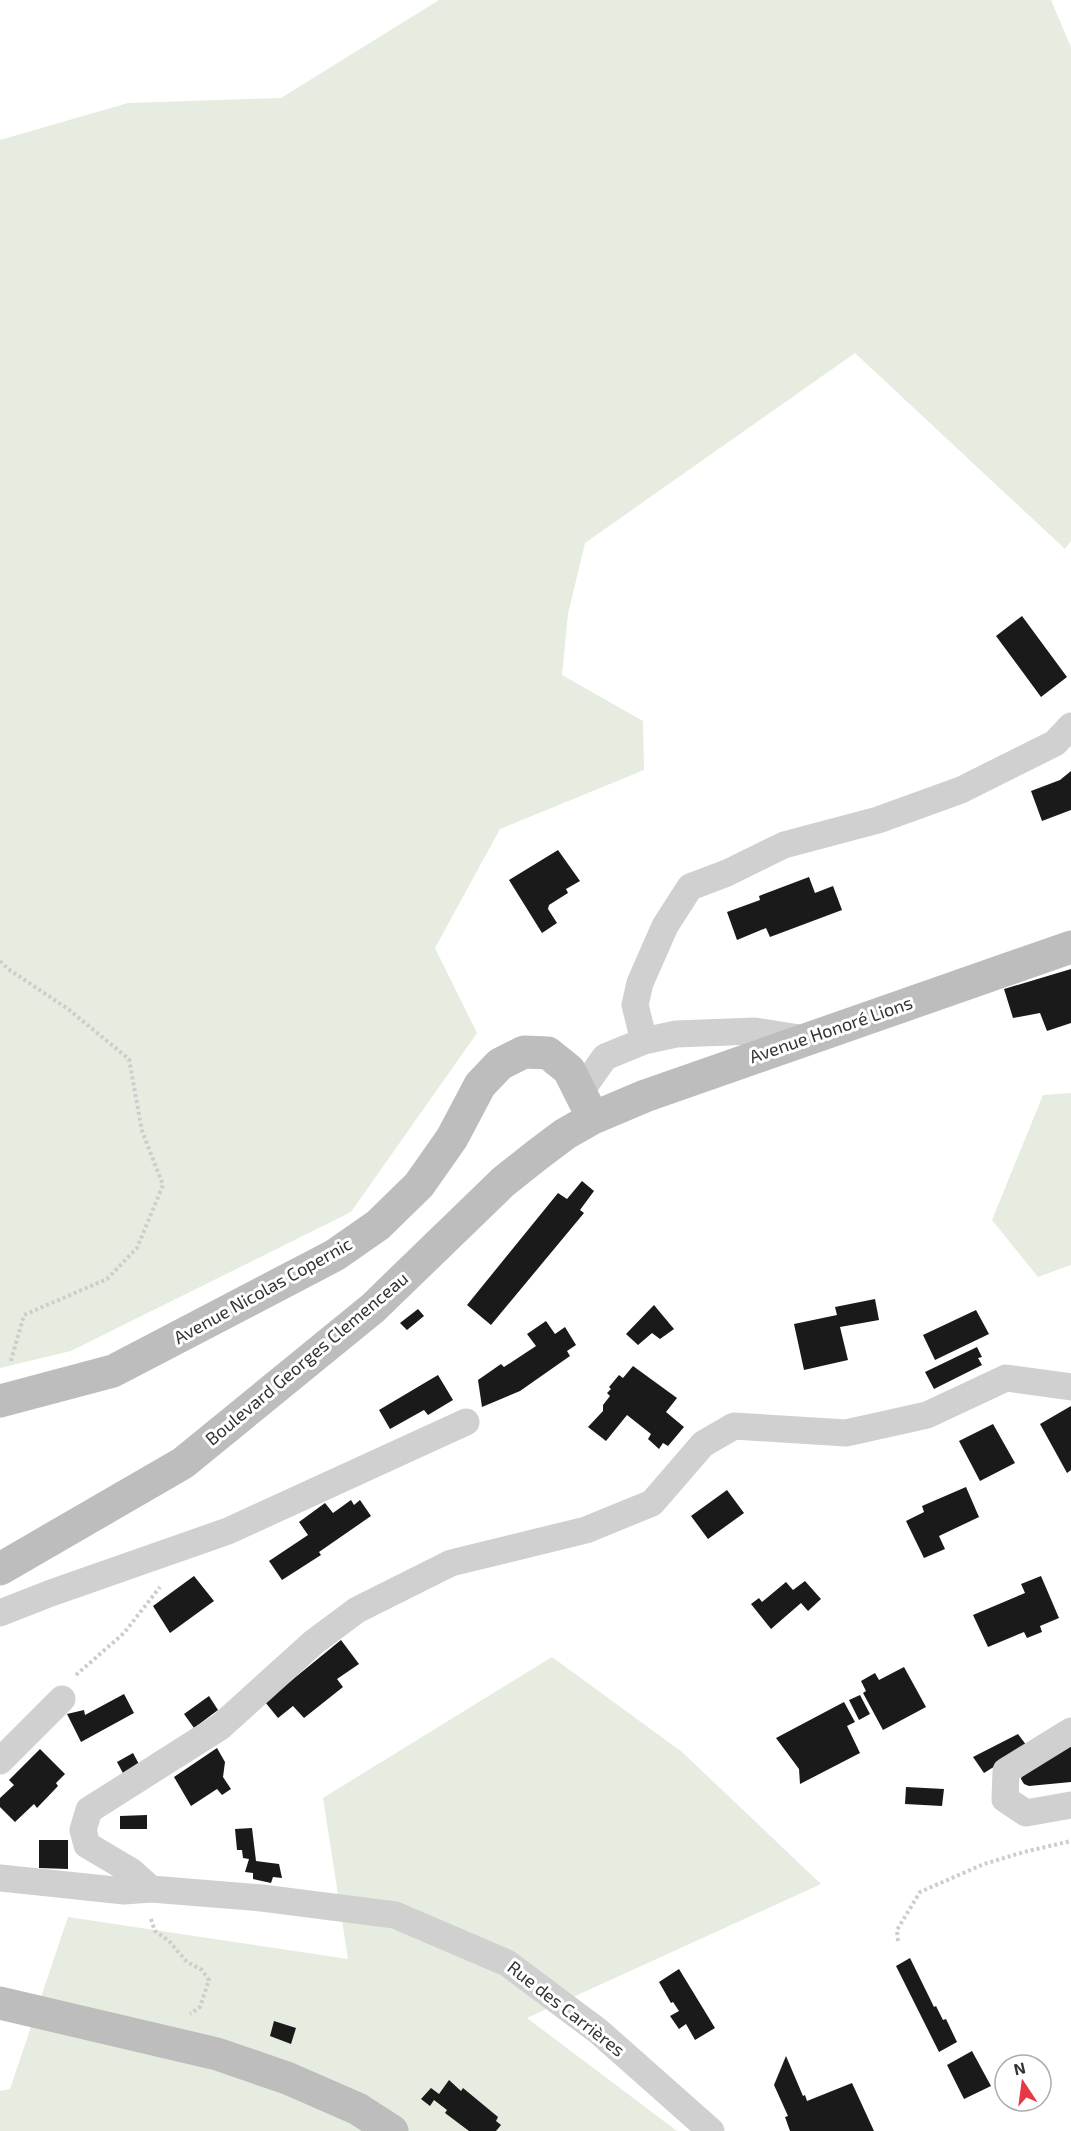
<svg xmlns="http://www.w3.org/2000/svg" width="1071" height="2131" font-family="'Exo 2',sans-serif">
<rect width="100%" height="100%" fill="#fff"/>
<!-- green -->
<path fill="#e6ecdf" d="M439,0H1051L1071,47V541L1065,549L855,353L585,543L568,614L562,675L643,721L644,770L500,829L435,948L477,1033L351,1212L71,1351L0,1368V140L128,103L281,98Z
M1071,1093V1265L1038,1277L992,1220L1043,1095Z
M552,1657L682,1752L821,1884L527,2018L677,2131H0V2091L10,2089L68,1917L348,1959L323,1798Z"/>
<!-- building -->
<path fill="#1a1a1a" d="M1022,616L1067,677L1041,697L996,636Z
M1071,771V810L1042,821L1031,791L1060,780Z
M558,850L580,881L566,889L568,893L549,905L548,909L557,923L542,933L509,880Z
M809,877L815,893L833,886L842,910L770,937L766,928L737,940L727,912L760,900L759,896Z
M1071,969V1023L1047,1031L1040,1013L1013,1018L1004,989Z
M582,1181L594,1191L580,1210L584,1213L491,1325L467,1305L558,1193L567,1199Z
M875,1299L879,1320L840,1327L848,1360L804,1370L794,1324L837,1315L835,1307Z
M654,1305L674,1329L660,1339L652,1333L638,1345L626,1334Z
M418,1309L424,1316L407,1330L400,1323Z
M976,1310L989,1334L935,1360L923,1335Z
M546,1321L555,1334L565,1327L576,1345L567,1351L570,1356L520,1391L482,1407L478,1380L501,1364L504,1367L536,1346L527,1334Z
M977,1347L982,1357L978,1358L982,1365L934,1389L925,1372Z
M633,1366L677,1398L666,1412L684,1427L668,1446L663,1443L659,1449L648,1439L651,1434L627,1415L606,1441L588,1427L603,1411V1405L610,1396L607,1393L611,1389L609,1387L619,1375L623,1378Z
M438,1375L453,1400L428,1415L424,1410L390,1429L379,1410Z
M1071,1406V1470L1067,1473L1040,1424Z
M993,1424L1015,1463L980,1481L959,1441Z
M966,1487L979,1517L939,1536L945,1549L924,1558L906,1521L924,1512L922,1506Z
M727,1490L744,1513L708,1539L691,1516Z
M351,1500L354,1505L360,1500L371,1516L319,1552L321,1555L282,1580L269,1561L308,1535L299,1522L325,1503L333,1513Z
M194,1576L214,1601L170,1633L153,1606Z
M1041,1576L1059,1618L1040,1626L1042,1632L1027,1638L1024,1632L988,1647L973,1615L1025,1593L1021,1584Z
M805,1581L821,1599L808,1611L801,1603L771,1629L751,1604L759,1598L762,1602L786,1582L793,1590Z
M341,1640L359,1664L337,1679L343,1687L304,1718L293,1706L278,1718L265,1702Z
M904,1667L926,1707L883,1730L863,1693L866,1691L861,1681L875,1673L879,1680Z
M124,1694L134,1713L81,1742L67,1714L84,1710L85,1715Z
M860,1695L870,1714L859,1720L849,1700Z
M209,1696L218,1710L194,1728L184,1714Z
M844,1702L855,1722L847,1726L860,1753L800,1784L799,1769L776,1738Z
M1018,1734L1027,1746L984,1773L973,1757Z
M1071,1741V1782L1029,1786L1024,1784L1021,1779L1023,1771Z
M217,1748L225,1762L223,1777L231,1789L222,1795L217,1789L191,1806L174,1777Z
M40,1749L65,1774L56,1783L58,1786L37,1808L34,1804L15,1822L0,1807V1798L14,1785L9,1780Z
M133,1753L140,1766L124,1775L117,1762Z
M906,1787L944,1789L942,1806L905,1804Z
M147,1815V1829H120V1816Z
M252,1828L256,1861L279,1864L282,1878L273,1877L271,1883L253,1879V1873L245,1872L249,1859L243,1858L242,1850H237L235,1829Z
M39,1840H68V1869L39,1868Z
M910,1958L934,2007L936,2006L943,2020L946,2019L957,2042L939,2052L896,1966Z
M679,1969L715,2028L695,2040L686,2024L679,2029L670,2016L679,2011L673,2002L671,2003L659,1982Z
M274,2021L296,2028L291,2044L270,2036Z
M972,2051L991,2086L964,2099L947,2065Z
M786,2056L803,2096L805,2095L807,2101L852,2083L874,2131H790L785,2117L788,2116L774,2085Z
M449,2080L461,2091L463,2088L498,2117L496,2121L501,2125L496,2131H469L445,2113L447,2110L434,2100L430,2106L421,2099L431,2088L439,2094Z"/>
<g fill="none" stroke-linecap="round" stroke-linejoin="round">
<!-- path -->
<path stroke="#cdcdcd" stroke-width="4" stroke-dasharray="3 3" stroke-linecap="butt" d="M0,961L8,969L68,1009L129,1059L142,1131L163,1185L137,1248L107,1279L24,1315L10,1364
M76,1675L124,1633L160,1587
M151,1919L155,1931L169,1941L187,1962L202,1970L209,1980L200,2007L190,2014
M898,1941L897,1930L920,1892L984,1864L1024,1852L1071,1841"/>
<!-- street -->
<path stroke="#d0d0d0" stroke-width="27" d="M644,1041L635,1005L640,983L665,926L690,887L727,873L784,845L878,820L961,790L1055,743L1071,726
M581,1091L605,1057L644,1041L676,1034L755,1031L806,1039
M0,1613L51,1593L228,1531L466,1422
M1071,1731L1006,1771L1005,1799L1026,1813L1071,1805
M0,1761L62,1699
M0,1878L124,1891L151,1889L262,1898L395,1915L507,1963L598,2031L711,2131
M151,1889L131,1871L87,1845L83,1830L89,1810L220,1727L314,1642L357,1610L451,1563L586,1530L652,1503L703,1444L734,1426L846,1433L927,1415L1006,1378L1071,1387"/>
<!-- secondary -->
<path stroke="#bdbdbd" stroke-width="33" d="M0,1401L113,1371L335,1255L378,1225L419,1185L452,1138L480,1085L500,1064L524,1052L548,1053L569,1070L593,1118
M0,1569L183,1463L373,1308L503,1182L537,1155L565,1134L593,1118L645,1096L1071,947
M0,2003L217,2054L287,2078L358,2109L392,2131"/>
</g>
<g text-anchor="middle" stroke-width="6" stroke-linejoin="round" paint-order="stroke">
<!-- street labels -->
<g font-size="18" fill="#333" stroke="#fff">
<text transform="translate(831 1030) rotate(-19)" y="6">Avenue Honoré Lions</text>
<text transform="translate(263 1291) rotate(-29)" y="6">Avenue Nicolas Copernic</text>
<text transform="translate(307 1359) rotate(-40)" y="6">Boulevard Georges Clemenceau</text>
<text transform="translate(566 2009) rotate(38)" y="6">Rue des Carrières</text>
</g>
</g>
<!-- north arrow -->
<g transform="translate(1023 2083) rotate(347)"><circle r="28" fill="#ffffff" stroke="#adadad" stroke-width="1.5"/>
<path d="M0-4.5L10 22L0 15L-10 22Z" fill="#e63946"/>
<text y="-9" font-size="16" font-weight="bold" text-anchor="middle" fill="#333333">N</text>
</g>
</svg>
